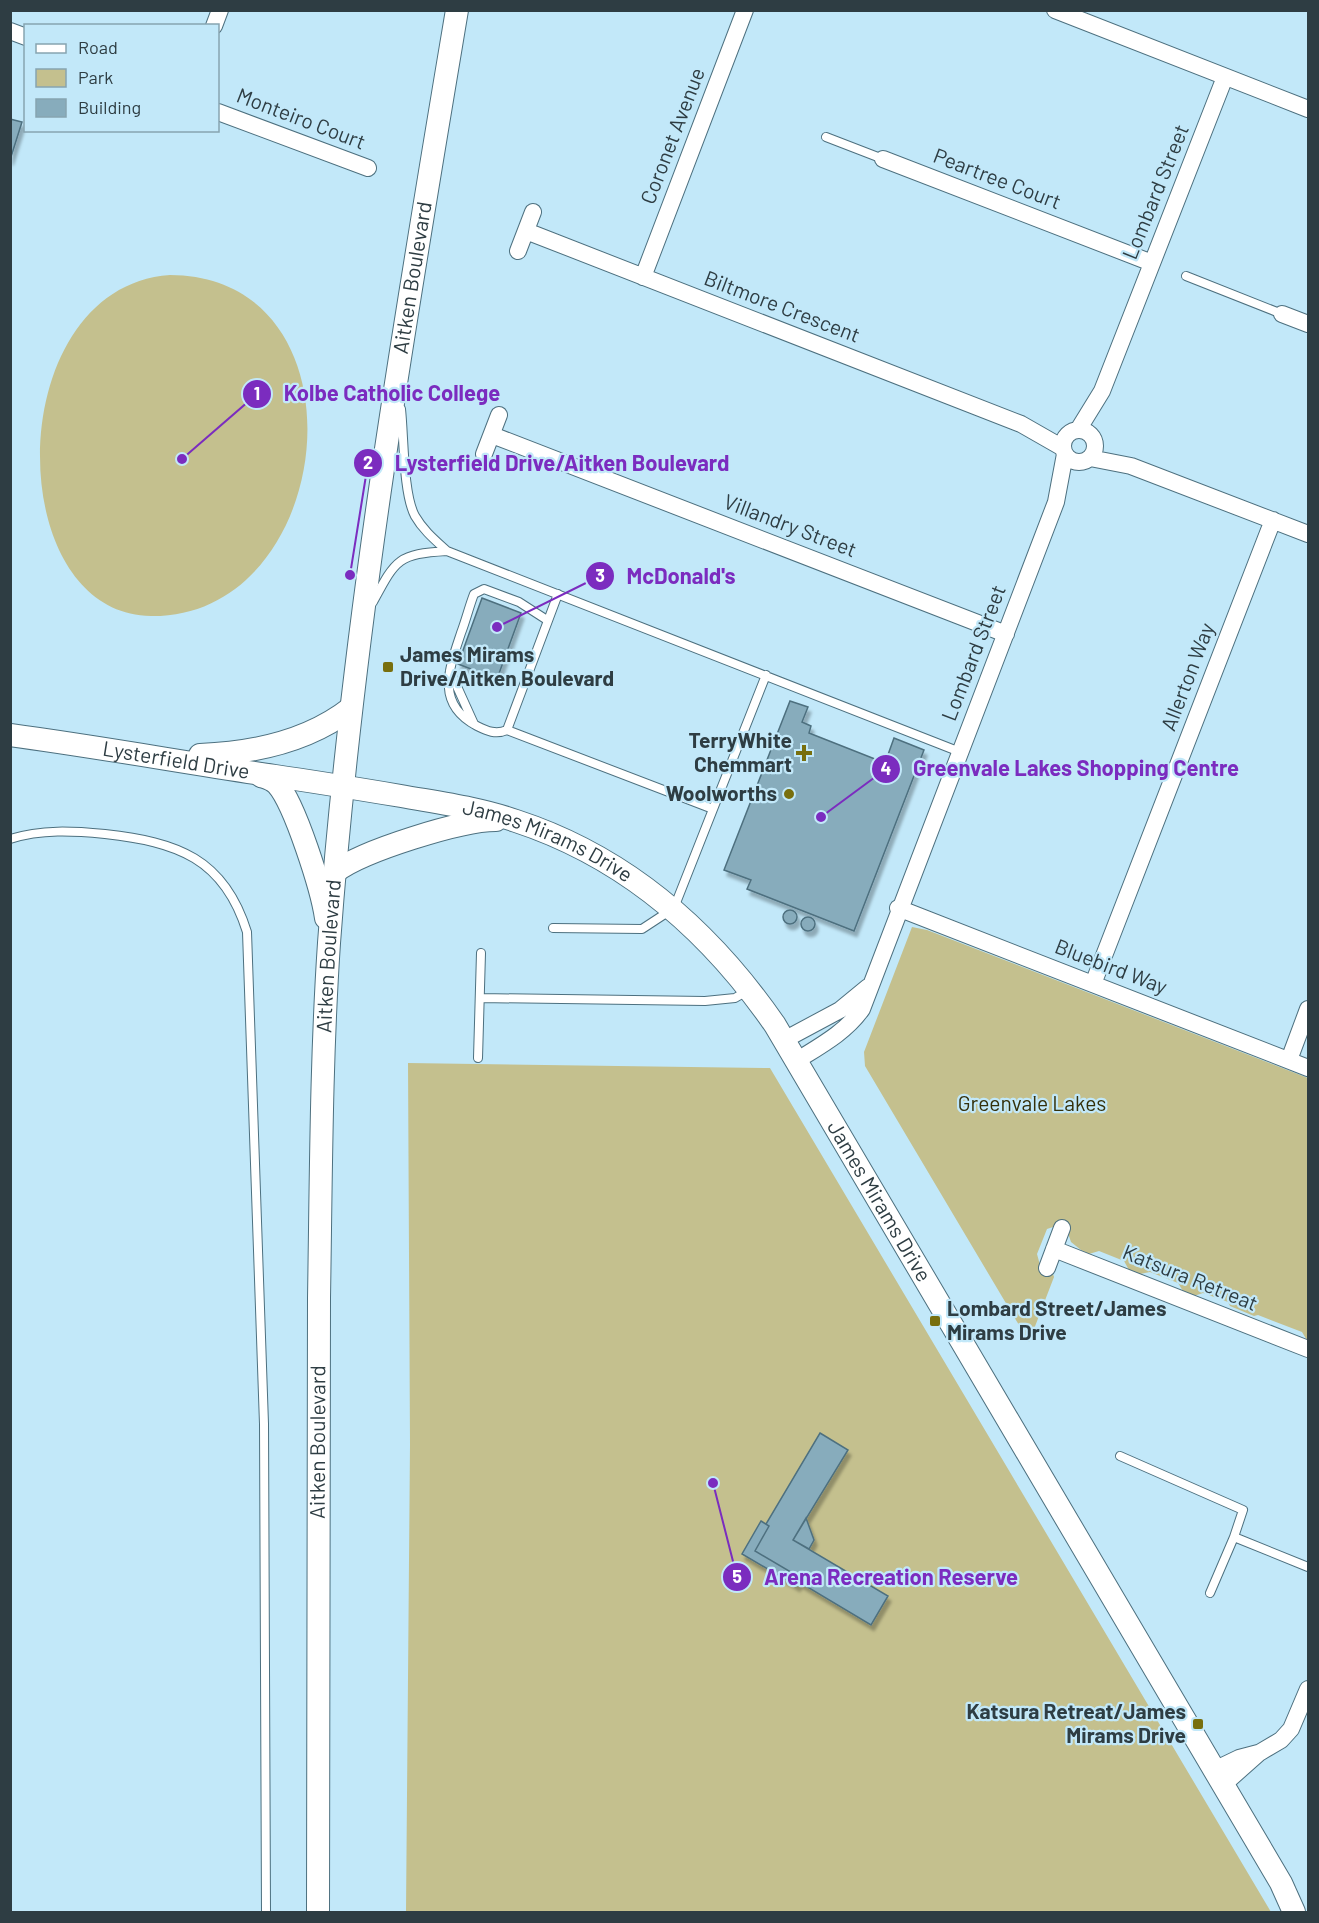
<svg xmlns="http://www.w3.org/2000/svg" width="1319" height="1923" font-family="Barlow,sans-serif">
<defs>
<filter id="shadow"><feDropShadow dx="3" dy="5.5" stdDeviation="1.5" flood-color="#0004"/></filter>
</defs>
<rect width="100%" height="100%" fill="#c2e8f9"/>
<!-- green -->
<path fill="#c4c08e" d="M170,275C373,276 338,618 151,616C0,614 0,287 170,275Z
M912,927L927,930L1308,1078V1342L1302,1332L1258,1315L1254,1316L1230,1306L1228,1302L1203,1293L1194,1296L1183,1291L1178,1283L1150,1272L1140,1274L1129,1270L1124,1261L1099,1251L1089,1254L1081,1250L1071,1242L1067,1230L1056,1226L1047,1229L1037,1254L1040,1265L1052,1271L1054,1277L1029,1342L865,1066L864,1052Z
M408,1063L770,1068L1271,1912H406L410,1444Z"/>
<!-- building -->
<path fill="#87acbc" stroke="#4e707f" stroke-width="1.5" filter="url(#shadow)" d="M10,119L22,122L10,160Z
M482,598L521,613L497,679L458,664Z
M790,701L808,707L802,722L811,726L809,733L885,763L894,738L924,750L854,931L747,889L751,880L724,870Z
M783 917a7 7 0 1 1 14 0a7 7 0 1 1-14 0Z
M801 924a7 7 0 1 1 14 0a7 7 0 1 1-14 0Z
M820,1433L848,1450L793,1540L888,1596L871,1625L799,1582L801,1578L755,1551L769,1526L766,1524Z
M806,1518L814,1540L809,1549L793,1540Z
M761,1521L769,1526L755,1551L801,1578L797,1586L742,1554Z"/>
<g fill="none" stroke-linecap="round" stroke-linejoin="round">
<!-- lane casing -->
<g stroke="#4d707f" stroke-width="10">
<path id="lane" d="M826,137L883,159
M1186,276L1282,314
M401,409C404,436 403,494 415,516C423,530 435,540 447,551L960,752
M558,594L507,730L713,809
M373,602C396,559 398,554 447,551
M450,671L474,724
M507,730C496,735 487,731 477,726C435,704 449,669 461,633C466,620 469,607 474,594L484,589L519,602L547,620
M10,839C42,829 73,831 105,834C177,842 224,858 247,932L264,1424L266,1912
M553,928L642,929L674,908L766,675
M480,998L705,1001L735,998L747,991
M478,1058L481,953
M1120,1456L1243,1510L1234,1537L1308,1567
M1210,1593L1234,1537"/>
</g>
<!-- street casing -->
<g stroke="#4d707f" stroke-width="18">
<path id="street" d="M1055,10L1308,109
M214,26L220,10
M10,31L26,37
M218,112L368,168
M883,159L1152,263
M526,231L1021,424L1063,448
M518,251L533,212
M643,277L745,10
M1282,314L1308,324
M1063 446a16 16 0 1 1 32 0a16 16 0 1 1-32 0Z
M1078,430L1102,391L1225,77
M492,435L1006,634
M484,454L499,415
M1090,458L1131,466L1308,534
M898,908L1308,1068
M1093,984L1273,520
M784,1040L840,1010L868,987
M1289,1060L1308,1009
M796,1061C820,1046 846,1032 862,1009L1056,502L1065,454
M1054,1249L1308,1349
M1047,1268L1062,1228
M1214,1770L1239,1758L1258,1753
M1223,1785L1259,1753L1281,1740L1291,1729L1308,1689"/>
</g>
<!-- secondary casing -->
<g stroke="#4d707f" stroke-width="24">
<g id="secondary">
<path id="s1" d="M10,735C99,747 187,763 275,776C317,782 359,789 401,796C440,803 479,808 516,821C626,857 710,931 775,1025L1281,1883L1294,1912"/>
<path d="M200,755C252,753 309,741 351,708"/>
<path d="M261,776C267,778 272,779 277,784C295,804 322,890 326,918"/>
<path d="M335,872C362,851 461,820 496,820"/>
<path id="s2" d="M318,1912C318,1708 317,1503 319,1298C321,1179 321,1061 329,943C352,629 405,320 457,10"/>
</g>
</g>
<!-- lane -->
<use href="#lane" stroke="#fff" stroke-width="8"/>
<!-- street -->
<use href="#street" stroke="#fff" stroke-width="16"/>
<!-- secondary -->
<use href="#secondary" stroke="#fff" stroke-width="22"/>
</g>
<!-- markers -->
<g fill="#786f0e" stroke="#c2e8f9" stroke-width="2">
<rect x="382" y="661" width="12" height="12" rx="3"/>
<path d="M801 744h6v6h6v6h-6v6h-6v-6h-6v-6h6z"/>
<circle cx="789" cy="794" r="6"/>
<rect x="929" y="1315" width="12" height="12" rx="3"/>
<rect x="1192" y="1718" width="12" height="12" rx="3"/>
</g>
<g text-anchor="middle" stroke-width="4.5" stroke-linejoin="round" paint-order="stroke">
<!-- street labels -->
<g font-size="21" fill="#2e3d43" stroke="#c2e8f9">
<text transform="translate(301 119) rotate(21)" y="7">Monteiro Court</text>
<text transform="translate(673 136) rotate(-69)" y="7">Coronet Avenue</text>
<text transform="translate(997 179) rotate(21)" y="7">Peartree Court</text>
<text transform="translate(1156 192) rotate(-68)" y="7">Lombard Street</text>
<text dy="7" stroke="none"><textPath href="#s2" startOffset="1640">Aitken Boulevard</textPath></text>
<text transform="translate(782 307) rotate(21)" y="7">Biltmore Crescent</text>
<text transform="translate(790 526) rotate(21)" y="7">Villandry Street</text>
<text transform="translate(974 653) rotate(-69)" y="7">Lombard Street</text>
<text transform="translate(1188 677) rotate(-69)" y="7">Allerton Way</text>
<text dy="7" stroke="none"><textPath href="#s1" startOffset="168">Lysterfield Drive</textPath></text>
<text dy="7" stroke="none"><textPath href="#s1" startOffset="550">James Mirams Drive</textPath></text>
<text dy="7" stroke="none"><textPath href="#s2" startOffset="956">Aitken Boulevard</textPath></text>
<text transform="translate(1111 967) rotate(21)" y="7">Bluebird Way</text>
<text dy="7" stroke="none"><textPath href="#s1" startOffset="1054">James Mirams Drive</textPath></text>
<text transform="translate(1190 1278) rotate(22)" y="7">Katsura Retreat</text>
<text dy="7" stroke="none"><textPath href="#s2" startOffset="470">Aitken Boulevard</textPath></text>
</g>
<!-- poi labels -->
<g font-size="21" font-weight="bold" fill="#2e3d43" stroke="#c2e8f9" text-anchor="end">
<text x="400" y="662" text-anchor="start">James Mirams<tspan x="400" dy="24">Drive/Aitken Boulevard</tspan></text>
<text x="792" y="748">TerryWhite<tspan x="792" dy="24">Chemmart</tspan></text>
<text x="777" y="801">Woolworths</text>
<text x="947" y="1316" text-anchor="start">Lombard Street/James<tspan x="947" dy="24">Mirams Drive</tspan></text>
<text x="1186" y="1719">Katsura Retreat/James<tspan x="1186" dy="24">Mirams Drive</tspan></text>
</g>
<!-- park labels -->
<g font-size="21" fill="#34300a" stroke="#c2e8f9">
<text x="1032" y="1111">Greenvale Lakes</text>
</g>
</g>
<!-- callouts -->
<path fill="none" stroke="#7b2cbf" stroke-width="2" d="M182 459L257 394M350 575L368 463M497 627L600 576M821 817L886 769M713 1483L737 1577"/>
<g fill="#7b2cbf" stroke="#c2e8f9" stroke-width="2">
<circle cx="182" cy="459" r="6"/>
<circle cx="350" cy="575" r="6"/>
<circle cx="497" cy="627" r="6"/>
<circle cx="821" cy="817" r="6"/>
<circle cx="713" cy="1483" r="6"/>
<circle cx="257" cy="394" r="15"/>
<circle cx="368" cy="463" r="15"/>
<circle cx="600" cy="576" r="15"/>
<circle cx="886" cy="769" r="15"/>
<circle cx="737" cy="1577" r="15"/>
</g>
<g font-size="18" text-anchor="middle" font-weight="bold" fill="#fff">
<text x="257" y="400">1</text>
<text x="368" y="469">2</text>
<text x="600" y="582">3</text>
<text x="886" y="775">4</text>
<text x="737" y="1583">5</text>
</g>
<g font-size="22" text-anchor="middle" font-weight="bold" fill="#7b2cbf" stroke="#c2e8f9" stroke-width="4.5" stroke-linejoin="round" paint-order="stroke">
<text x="392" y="401">Kolbe Catholic College</text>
<text x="562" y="471">Lysterfield Drive/Aitken Boulevard</text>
<text x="681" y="584">McDonald's</text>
<text x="1076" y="776">Greenvale Lakes Shopping Centre</text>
<text x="891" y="1585">Arena Recreation Reserve</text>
</g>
<!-- border -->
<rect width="1319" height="1923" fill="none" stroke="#2e3d43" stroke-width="24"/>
<!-- legend -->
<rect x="24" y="24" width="195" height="108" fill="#c2e8f9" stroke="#87a4b0" stroke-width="1.5"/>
<rect x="36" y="44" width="30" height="9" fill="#ffffff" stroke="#87a4b0" stroke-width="1.5"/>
<text x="78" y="54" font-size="18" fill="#2e3d43">Road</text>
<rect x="36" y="69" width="30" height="18" fill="#c4c08e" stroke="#87a4b0" stroke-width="1.5"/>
<text x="78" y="84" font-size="18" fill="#2e3d43">Park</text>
<rect x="36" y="99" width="30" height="18" fill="#87acbc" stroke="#87a4b0" stroke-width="1.5"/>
<text x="78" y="114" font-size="18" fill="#2e3d43">Building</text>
</svg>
